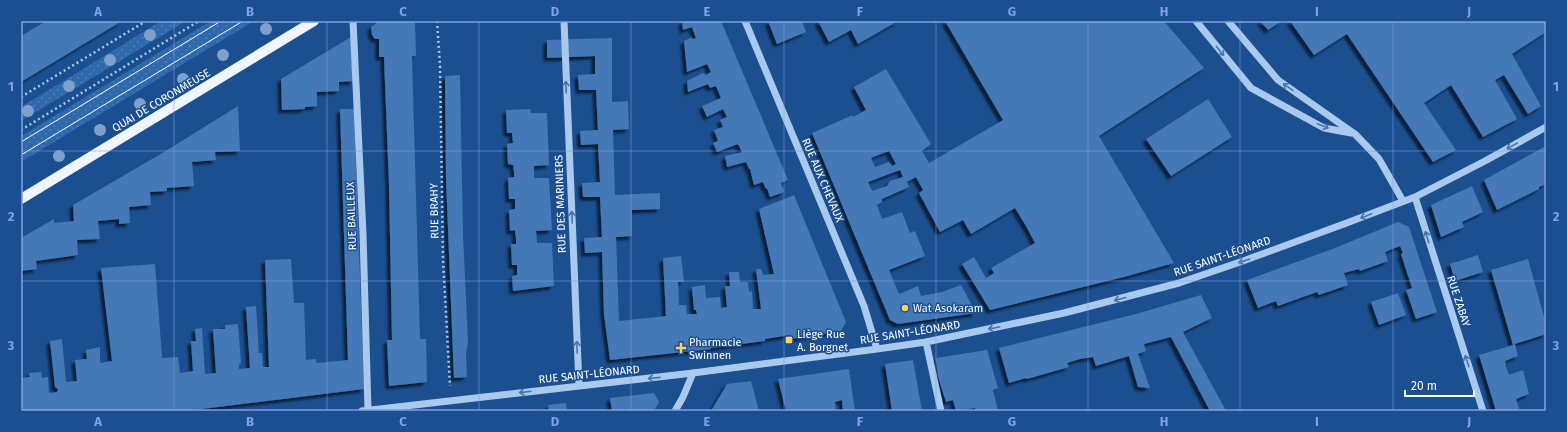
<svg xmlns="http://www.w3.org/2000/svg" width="1567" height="432" font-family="'Fira Sans',sans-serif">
<defs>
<pattern id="green-dots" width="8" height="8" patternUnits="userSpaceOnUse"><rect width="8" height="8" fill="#2e69ad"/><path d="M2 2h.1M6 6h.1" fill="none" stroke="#4d80b9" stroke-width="1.8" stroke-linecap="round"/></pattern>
<filter id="shadow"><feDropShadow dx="-3.5" dy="3.5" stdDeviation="1" flood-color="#0009"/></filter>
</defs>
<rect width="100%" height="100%" fill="#1b4f8f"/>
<!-- green -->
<path fill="url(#green-dots)" d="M161,21H186L21,121V107Z
M211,21H254L21,162V136Z"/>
<!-- building -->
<path fill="#4478b7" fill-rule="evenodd" filter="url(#shadow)" d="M46,21H122L21,82V36Z
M379,21H415L416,56H412L420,339H426L427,382L389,386L387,340H392L389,185L384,57H379V39H375L372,35L371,27Z
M682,21H721L788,180L781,183L784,192L770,197L767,188L766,189L763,182L754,185L750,169H749L746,162L727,167L725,156L742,152L738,144L717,152L713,143L718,141L714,130L723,127L720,120L727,117L723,109L707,117L702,106L721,98L716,86L710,88L708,84L688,92L687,81L703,73L706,75L711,72L707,64L687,72L684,41L692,37V39L696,38L692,27L683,30Z
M768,21H802L806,32L777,44Z
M818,21H898L858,44L851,30L829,42Z
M945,21H1164L1204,68L1099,136L1174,263L1124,277L990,310L962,264L974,257L986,278L994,273L991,268L1035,243L1026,226L1015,208L971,234L963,220L940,232L919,193L923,190L916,177L907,182L909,187L882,199V202L877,205L882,219L902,212L910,233L915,231L925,256L889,270L899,294L918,286L921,296L942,292L961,285L976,313L898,324L890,320L812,133L853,115V117L866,110L854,87L886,69L931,144L922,151L929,163L1003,120ZM889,151L896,164L892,166L889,162L875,167L871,158ZM900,170L903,177L890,181L887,186L872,191L868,182Z
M1260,21H1282L1268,30Z
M1290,21H1546V32L1512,54L1541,106L1528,114L1504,75L1495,80L1517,119L1483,137L1451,85L1424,103L1456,150L1433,162L1347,34L1314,55Z
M351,37L354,81L339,82V91L317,92V106L305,107V109L282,110L281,79Z
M612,38V102L628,101L629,129L613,130L615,195L660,193V209L632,210V236L616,237L619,321L666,316L663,258L681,256L684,282H678L679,305H686L687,314H697L696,310H694L692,287L705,285L706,298L720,297L721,308L727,307L725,286H730L729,272H739L740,282H748L749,292L752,291L753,309H761L756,269H761L763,275L774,274L759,209L794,195L846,322L841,331L791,339L790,335L765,339V341L710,348L711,349L610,360L604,314L602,252L585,253L584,238L602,237L600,197H583L582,183L600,182L598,144L581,145L580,131L598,130L596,90H579L578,75L595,74V56L547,58V40Z
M460,75L463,235L468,342L466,353L467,377L454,378L446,179L445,76Z
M1208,99L1232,137L1171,176L1146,139Z
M238,106L240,151L215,152L216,160L192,162L194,186L167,188V191L150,192L151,205L129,207L130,223L119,224V219L98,221L100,239L77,240L78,255L36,261L37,269L21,271V238L54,219V223L74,221L73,205L164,152Z
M340,109H354L364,389L186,411H21V378L30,377L29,373L41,372L42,378L48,377L49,393L57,392L58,389L55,387L50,341L62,339L66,382L77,381L75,360L87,359L86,350L100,347V363L112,361L101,268L155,264L162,358L178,357L180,373L193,371L191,341H196L195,329L202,328L205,374L216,373L213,329H225V325L238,324L241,363L239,365V369L250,368L246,307L256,306L259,353H262L263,367H269L265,260L291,259L294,303H304L306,360L316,359V363L348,360Z
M530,109L531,113H547L549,165L534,166V178H549L552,230L536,231L537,243H552L554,286L513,291L512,276L517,275V265H512L511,244H516V239L515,230L510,231L509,210L515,209V199H509L508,178L514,177V172L513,165L508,164L507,144L513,143L512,133H507L506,110Z
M1546,146V184L1539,187V189L1497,210L1484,180Z
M1472,186L1483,212L1462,222L1464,227L1441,237L1431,205Z
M1398,222L1409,227L1437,312L1416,319L1406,290L1412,288L1401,254L1403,253L1400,246L1385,252L1388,261L1360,271L1359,269L1344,273L1348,285L1319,295L1317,292L1278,306L1276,301L1258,308L1247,280L1335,248Z
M1478,255L1483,272L1455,281L1450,264Z
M1528,259L1546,324V334L1515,344L1518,356L1505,361L1506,367L1509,375L1523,370L1529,394L1516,399L1520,411H1496L1479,355L1513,345L1491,270Z
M1398,293L1406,315L1379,325L1371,302Z
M1201,295L1212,318L1183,332L1225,409L1221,411H1210L1171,337L1144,344L1146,351L1138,354L1150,388L1138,387L1129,356L1096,366L1093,357L1080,359L1067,363L1069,367L1027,379L1026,378L1009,383L999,348L1136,314Z
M987,350L998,388L993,390L998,411H976L975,408L956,411L953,400L946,402L938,377L936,358Z
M913,360L922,411H892L885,364Z
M849,369L855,411H843L842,400L835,402L836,411H786L778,379Z
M751,381L759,411H711L727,384Z
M654,393L659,402L654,411H612L610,398Z
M566,403L567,411H549L548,405Z"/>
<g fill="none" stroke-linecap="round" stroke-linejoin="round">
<!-- path -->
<path stroke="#a9c9ee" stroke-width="2.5" stroke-dasharray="2 3" stroke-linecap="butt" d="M437,21L440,66L443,259L450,386
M21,97L146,21
M21,130L199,21"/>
<!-- minor -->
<path stroke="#a9c9ee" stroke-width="7" d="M353,21L363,234L368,410
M564,21L579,386
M745,21L864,306L877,349
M1196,21L1251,88L1324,128L1351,133
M1228,21L1278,80L1355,134L1379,159L1403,201
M1415,197L1483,411
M926,342L941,411
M362,411L693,373L877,349L926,342L1064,313L1179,283L1243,261L1344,224L1415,197L1485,161L1546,127
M675,411L683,397L693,373"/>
<!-- major -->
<path stroke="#f0f6ff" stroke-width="10" d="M21,199L314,21"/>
<!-- tram -->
<path stroke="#fff" stroke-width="1" d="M21,142L221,21
M21,155L243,21"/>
</g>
<!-- trees -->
<g fill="#7ea0ca">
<circle cx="266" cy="29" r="6"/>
<circle cx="150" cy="35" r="6"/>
<circle cx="223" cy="55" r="6"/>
<circle cx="110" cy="60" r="6"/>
<circle cx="183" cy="79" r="6"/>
<circle cx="69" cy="86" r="6"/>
<circle cx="140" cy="104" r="6"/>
<circle cx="28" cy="111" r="6"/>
<circle cx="100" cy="130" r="6"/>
<circle cx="59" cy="156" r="6"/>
</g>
<!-- one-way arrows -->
<defs><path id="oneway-shaft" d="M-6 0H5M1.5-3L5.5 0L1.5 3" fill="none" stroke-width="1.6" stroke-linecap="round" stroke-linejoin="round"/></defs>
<g stroke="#4674ac">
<use href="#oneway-shaft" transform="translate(1220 51) rotate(51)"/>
<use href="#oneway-shaft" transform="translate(566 87) rotate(-92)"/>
<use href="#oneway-shaft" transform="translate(1288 87) rotate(-145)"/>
<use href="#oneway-shaft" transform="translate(1323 126) rotate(22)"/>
<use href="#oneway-shaft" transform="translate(1512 146) rotate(151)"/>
<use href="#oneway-shaft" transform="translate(1366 216) rotate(158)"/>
<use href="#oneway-shaft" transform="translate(572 217) rotate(-92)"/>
<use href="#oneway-shaft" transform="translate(1427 237) rotate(-108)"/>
<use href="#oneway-shaft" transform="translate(1244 261) rotate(161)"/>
<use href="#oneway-shaft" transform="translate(1120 299) rotate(165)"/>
<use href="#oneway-shaft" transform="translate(994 328) rotate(168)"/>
<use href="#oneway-shaft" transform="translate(577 347) rotate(-92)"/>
<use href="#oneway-shaft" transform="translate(1467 361) rotate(-108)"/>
<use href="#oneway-shaft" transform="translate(654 378) rotate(174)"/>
<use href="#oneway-shaft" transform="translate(525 392) rotate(173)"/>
</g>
<!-- grid -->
<path fill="none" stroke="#839eea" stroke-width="1" stroke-opacity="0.55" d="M174,21V411M327,21V411M479,21V411M631,21V411M784,21V411M936,21V411M1088,21V411M1240,21V411M1393,21V411M21,151H1546M21,281H1546"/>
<!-- markers -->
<g fill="#ffd166" stroke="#1b4f8f" stroke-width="1.5">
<circle cx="905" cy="308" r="4"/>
<rect x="785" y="336" width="8" height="8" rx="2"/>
<path d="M679 342h4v4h4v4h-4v4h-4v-4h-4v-4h4z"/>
</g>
<g text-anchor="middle" stroke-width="3" stroke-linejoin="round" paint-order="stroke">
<!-- street labels -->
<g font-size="11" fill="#fff" stroke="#1b4f8f">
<text transform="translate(161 100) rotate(-31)" y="4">QUAI DE CORONMEUSE</text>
<text transform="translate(823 180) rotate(67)" y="4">RUE AUX CHEVAUX</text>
<text transform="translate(560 204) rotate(-92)" y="4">RUE DES MARINIERS</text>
<text transform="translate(434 211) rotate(-91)" y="4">RUE BRAHY</text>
<text transform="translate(351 216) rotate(-92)" y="4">RUE BAILLEUX</text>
<text transform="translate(1222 256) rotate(-19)" y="4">RUE SAINT-LÉONARD</text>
<text transform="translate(1459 301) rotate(72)" y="4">RUE ZABAY</text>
<text transform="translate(910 332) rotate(-9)" y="4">RUE SAINT-LÉONARD</text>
<text transform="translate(589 374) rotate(-6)" y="4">RUE SAINT-LÉONARD</text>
</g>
<!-- poi labels -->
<g font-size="11" fill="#fff" stroke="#1b4f8f" text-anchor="start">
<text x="913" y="312">Wat Asokaram</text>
<text x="797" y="338">Liège Rue<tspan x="797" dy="13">A. Borgnet</tspan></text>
<text x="689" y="346">Pharmacie<tspan x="689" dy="13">Swinnen</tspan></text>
</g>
</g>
<!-- border -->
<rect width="1567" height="432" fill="none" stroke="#1b4f8f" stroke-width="44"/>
<!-- scale -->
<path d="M1405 390v6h69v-6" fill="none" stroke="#ffffff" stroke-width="2"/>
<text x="1411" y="390" font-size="12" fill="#ffffff" stroke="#1b4f8f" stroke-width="3" paint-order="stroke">20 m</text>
<rect x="22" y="22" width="1523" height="388" fill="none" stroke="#839eea" stroke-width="1.5"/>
<g font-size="13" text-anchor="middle" font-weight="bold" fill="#839eea">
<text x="98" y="16">A</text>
<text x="250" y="16">B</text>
<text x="403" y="16">C</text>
<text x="555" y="16">D</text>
<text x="707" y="16">E</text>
<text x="860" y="16">F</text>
<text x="1012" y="16">G</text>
<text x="1164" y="16">H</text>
<text x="1317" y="16">I</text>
<text x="1469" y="16">J</text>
<text x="11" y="91">1</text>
<text x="1556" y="91">1</text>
<text x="11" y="221">2</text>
<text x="1556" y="221">2</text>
<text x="11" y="350">3</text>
<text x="1556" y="350">3</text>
<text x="98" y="426">A</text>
<text x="250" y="426">B</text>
<text x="403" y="426">C</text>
<text x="555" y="426">D</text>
<text x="707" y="426">E</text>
<text x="860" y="426">F</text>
<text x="1012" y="426">G</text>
<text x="1164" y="426">H</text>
<text x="1317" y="426">I</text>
<text x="1469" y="426">J</text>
</g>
</svg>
